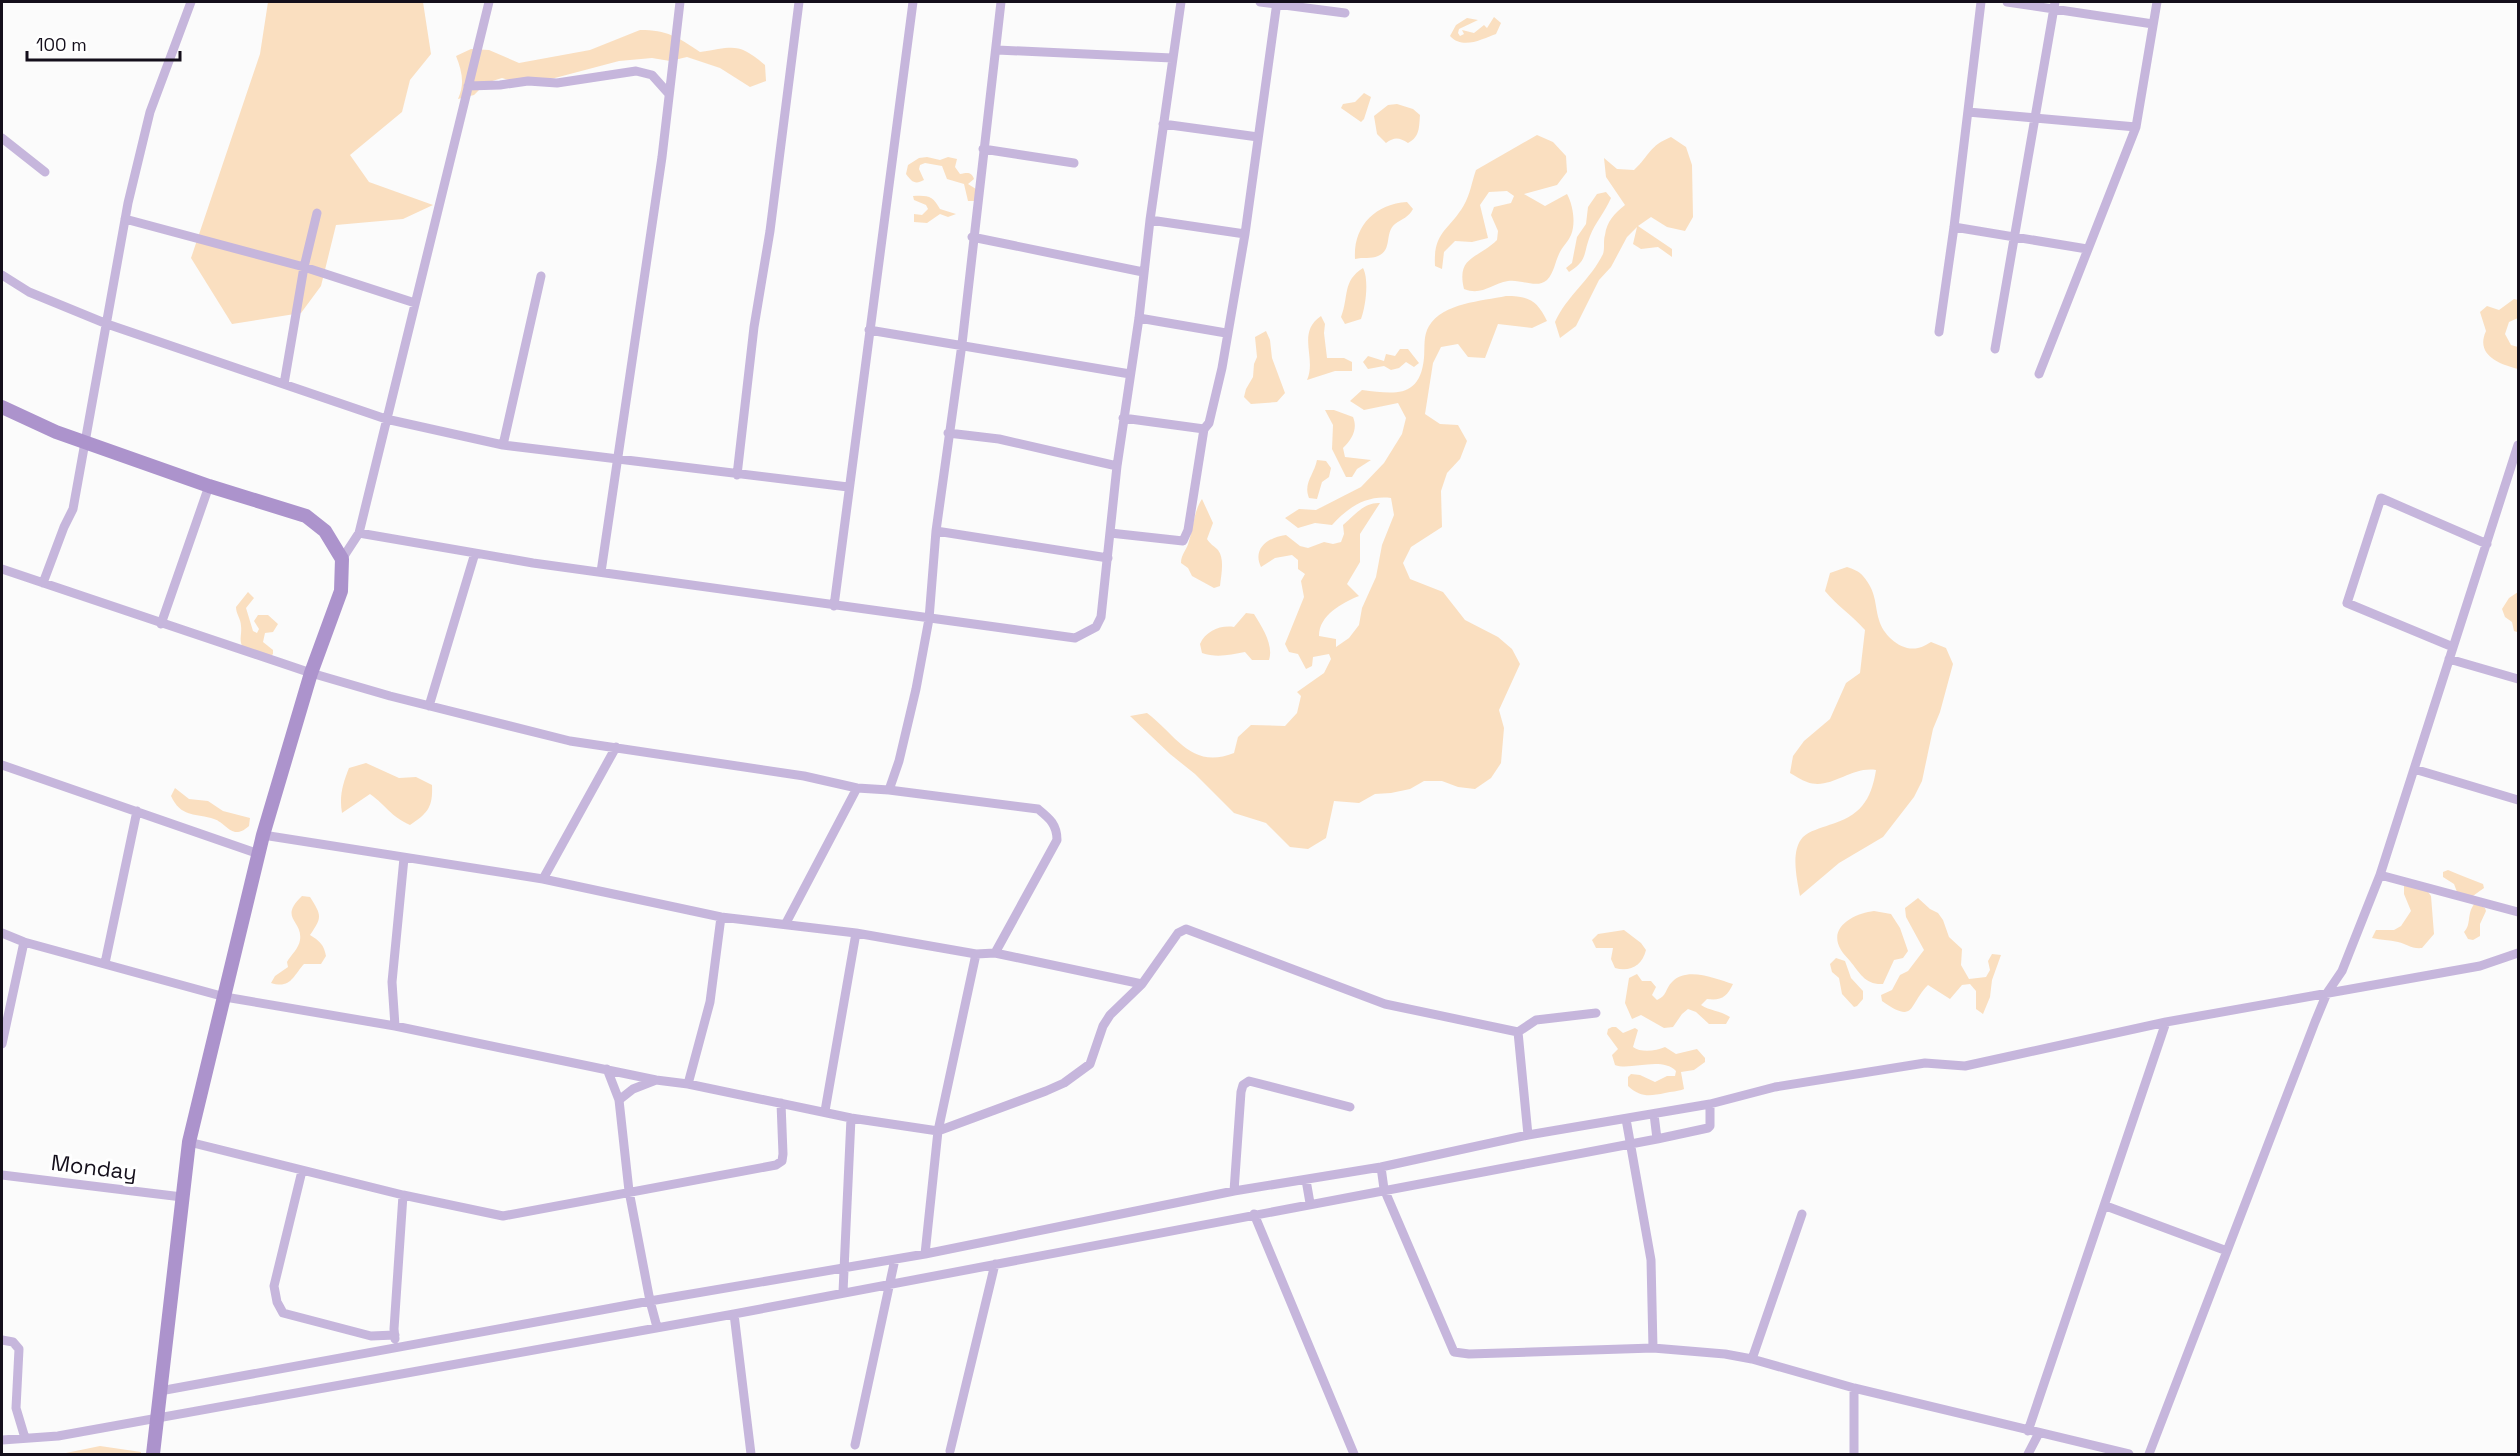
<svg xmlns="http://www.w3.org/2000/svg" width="2520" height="1456" font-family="'Space Grotesk',sans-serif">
<rect width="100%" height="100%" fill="#fbfbfb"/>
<!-- green -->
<path fill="#fadfc0" d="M268,2H423L431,54L410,80L402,112L350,155L369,182L433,205L403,219L336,225L321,286L301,313L232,324L191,258L260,54Z
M1494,17L1501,23L1496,34C1482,39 1463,50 1450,36L1456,25L1467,18L1478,20L1459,29L1458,33L1460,36L1464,34L1462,30L1474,33L1484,25L1487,28Z
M640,30C667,30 678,37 700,52C734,47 738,42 765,65L766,81L750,87L720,68L687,57L670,61L652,58L619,61L536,83H518L502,78L486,83L474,95L458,99C465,84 462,71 456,56L471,49L489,50L519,63L590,50Z
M1364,93L1371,97L1364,119L1361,122L1341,108L1343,104L1355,102Z
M1397,104L1413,109L1420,115C1419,127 1420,137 1408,143C1399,137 1394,137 1386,143L1377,134L1374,116L1388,105Z
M1537,135L1553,142L1566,156L1567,172L1557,185L1524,194L1545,206L1567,194C1573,205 1576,223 1571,235C1568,242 1562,247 1559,254C1555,262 1554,273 1547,280C1537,289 1521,279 1508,281C1491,284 1482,296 1464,289C1456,256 1478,259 1497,240L1498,231L1491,215L1494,207L1511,203L1514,196L1507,191L1489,192L1480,205L1488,238L1472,242L1455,241L1444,252L1442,269L1435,266C1433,231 1449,231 1464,205C1470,195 1472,181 1476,170Z
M1671,137L1686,147L1692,165L1693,217L1685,231L1667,227L1651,217L1638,226L1672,249V257L1658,247L1641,249L1633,244L1637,227L1627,237L1611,267L1599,280L1576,326L1560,338L1555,322C1566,297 1591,279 1603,254C1605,248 1603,241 1605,235C1607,221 1614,214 1625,205L1606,177L1604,158L1617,169L1634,170C1650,155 1649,146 1671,137Z
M927,157L940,160L948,157L957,159L955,167L960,174C967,173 971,171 974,179L968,184L976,189L977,201H968L964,184L947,179L942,166L925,163L920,165L919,169L924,180C915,185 912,182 906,174L908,165L919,158Z
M1606,192L1611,198C1605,212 1595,223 1590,236C1583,254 1588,260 1569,272L1566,268L1572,263L1577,237L1586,224L1588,207L1597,194Z
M913,196C928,195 933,196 940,209L956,214L948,217L940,214L927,223L914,222V214L922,215L928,209L926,205L914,200Z
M1407,202L1413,209C1408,218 1403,218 1395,224C1384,233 1393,250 1378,256C1371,259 1363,257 1355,259C1353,226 1375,204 1407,202Z
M1363,268C1369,279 1366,306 1361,319L1345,324L1341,317C1349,297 1342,281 1363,268Z
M1506,296C1529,296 1537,300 1547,321L1532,328L1498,324L1485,358L1468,357L1458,344L1441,347L1433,363L1425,414L1440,424L1458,425L1467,441L1460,459L1447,473L1441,491L1442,527L1411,547L1403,563L1410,579L1443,592L1465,620L1498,637L1512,649L1520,664L1499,710L1504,728L1501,763L1491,778L1475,789L1458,787L1442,781H1424L1410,789L1391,793L1375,794L1359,803L1334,801L1326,838L1308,849L1290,847L1266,823L1234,813L1195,774L1170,754L1130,716L1147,713C1177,736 1192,770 1234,753L1238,737L1251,725L1285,726L1297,713L1301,696L1297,692L1324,673L1331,659L1329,654L1313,657L1312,666L1306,669L1298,654L1289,652L1285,644L1304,597L1301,581L1305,574L1298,569V560L1292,555L1275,558L1261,567C1252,549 1268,537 1286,535L1300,546L1308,548L1324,542L1333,544L1341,542L1344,534L1343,525C1355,515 1364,502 1380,503L1360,534V562L1347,584L1359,596C1342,603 1319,615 1319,636L1336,639V647L1349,638L1359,625L1362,608L1376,577L1382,545L1394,515L1391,498C1367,495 1348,507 1332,525L1315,523L1298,528L1285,518L1299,509L1316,510L1361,487L1384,463L1402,434L1406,418L1398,403L1364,410L1350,401L1362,390C1394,394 1420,399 1424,358C1425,347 1423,336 1429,326C1443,303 1482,301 1506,296Z
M2514,299L2518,300V318L2509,322L2505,334L2511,345L2518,347V369C2499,364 2475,355 2486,331L2480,312L2487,306L2499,310Z
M1321,316L1325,324L1324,333L1327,358H1344L1352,362V371H1335L1307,380C1317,358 1296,333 1321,316Z
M1266,331L1270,340L1272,358L1285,393L1277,402L1251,404L1244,397L1246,389L1253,377L1254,364L1257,357L1255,337Z
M1400,349H1408L1419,363L1414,367L1406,362L1399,368L1391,370L1384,366L1368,369L1363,362L1368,356L1384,361L1386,354L1395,356Z
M1325,410H1334L1353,417C1358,429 1352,439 1343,448L1345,457L1371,460L1357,469L1352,477H1346L1332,449L1333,425Z
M1317,460L1326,461L1331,468L1329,477L1322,482L1317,499L1309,498C1303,483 1314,475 1317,460Z
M1202,499L1213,523L1207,539C1210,544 1214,546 1218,550C1225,559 1221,576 1220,586L1214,588L1192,576L1188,568L1181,563C1181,554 1187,550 1189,541C1193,528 1194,511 1202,499Z
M1847,567C1853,569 1859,571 1863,576C1877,593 1874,602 1879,620C1883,635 1901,652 1918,648C1923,647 1927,644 1931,642L1946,648L1953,664L1940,712L1933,729L1922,781L1914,797L1883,837L1839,863L1800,896C1797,879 1790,851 1803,837C1809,831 1821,828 1829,825C1860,816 1871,801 1876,770C1851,766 1830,791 1807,782C1801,780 1796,776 1790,773L1793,756L1804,741L1830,719L1846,683L1860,673L1865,630C1852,615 1837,606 1825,591L1830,573Z
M248,592L254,598L246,608L253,631L257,633L259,629L254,621L258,615H268L278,624L273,632L265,633L263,642L273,650V654L270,657L242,646C239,639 242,634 241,626C241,619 236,614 236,607Z
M2518,592V631L2517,632L2514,631L2512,622L2505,617L2502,609L2509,598Z
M1246,613L1254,614C1262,627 1274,645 1269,660H1252L1245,652C1230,655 1216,658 1202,653L1200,644C1206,631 1220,625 1234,627Z
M366,763L399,778L416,777L432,785C433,807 428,813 410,825C390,816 387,806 370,794L342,813C339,796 343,783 349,768Z
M175,788L189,799L208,801L223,811L250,818L249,826C231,842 228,822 211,818C193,813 181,817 171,796Z
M2448,870C2459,875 2471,879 2483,884L2484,888L2470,898L2457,892L2454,884L2443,877V872Z
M2404,885L2426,889L2431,896L2434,934L2422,948C2411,949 2407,944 2398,942C2389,940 2381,940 2372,938L2376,930H2394L2401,926L2411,911L2404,894Z
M302,896L310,897C322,916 322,917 310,935C320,941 324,945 326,956L321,964H304C293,976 291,989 271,983L275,976L288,967L287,962C291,955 299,948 300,940C303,920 278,919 302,896Z
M1918,898L1930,909L1938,913L1943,920L1949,937L1962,949L1961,965L1969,979L1986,977L1990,970L1988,961L1992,954L2001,955L1992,980L1990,997L1983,1014L1976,1009V991L1970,984L1962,985L1950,999L1928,985C1908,1005 1916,1025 1882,1001L1881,995L1892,990L1900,975L1908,971L1924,950L1906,917L1905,908Z
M2475,903L2485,908L2486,911L2480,924V936L2473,940L2468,939L2464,932C2472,924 2466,914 2475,903Z
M1874,911L1891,914L1900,928L1908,951L1903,958L1894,960L1883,984C1865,985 1860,973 1850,961C1847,957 1843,954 1841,950C1827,927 1855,913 1874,911Z
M1624,930L1641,943L1646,950C1642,966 1630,972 1615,968L1611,959L1613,948H1596L1592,940L1598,934Z
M1836,958L1845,961L1851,978L1863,991V999L1857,1006L1854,1007L1842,994L1839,978L1832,972L1830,964Z
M1637,974L1642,981H1651L1656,987L1652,995L1657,1000C1667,996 1665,989 1672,982C1687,966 1716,979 1733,984C1727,997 1721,1001 1707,999L1701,1005C1710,1011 1719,1010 1730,1017L1726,1024H1709L1696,1012L1688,1009L1682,1014L1673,1027L1664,1028L1641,1015L1632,1019L1625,1003L1629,978Z
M1612,1027H1616L1623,1033L1635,1028L1638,1030L1633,1047C1641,1053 1656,1051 1665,1047L1676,1054L1697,1049L1705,1058V1062L1694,1070L1681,1072L1684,1089C1677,1092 1672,1091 1665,1093C1650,1096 1641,1098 1628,1086V1077L1631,1074L1640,1075L1655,1082L1667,1076H1675L1676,1071C1661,1056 1630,1071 1615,1065L1612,1055L1618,1049L1607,1034L1608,1029Z
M100,1446L141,1452V1454H61Z"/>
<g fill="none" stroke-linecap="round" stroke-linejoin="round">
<!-- street -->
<path stroke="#c6b6dc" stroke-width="9" d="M1260,2L1345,13
M2007,2L2153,24
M997,50L1172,58
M468,86L500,85L528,81L557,83L636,71L652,75L669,94
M1968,112L2136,127
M1163,124L1258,137
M2,138L45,172
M983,149L1074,163
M125,219L304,267L415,303
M1150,220L1245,234
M1954,227L2087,249
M972,237L1143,272
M2,275L29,292L107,324L386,419L503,445L848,487
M1139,318L1226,333
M869,330L1130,374
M1939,332L1954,227L1981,2
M1995,349L2055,2
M2039,374L2136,127L2157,2
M284,384L304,267L317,213
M1123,418L1204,429
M948,433L999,439L1117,466
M503,445L541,276
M737,475L754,327L770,231L799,2
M936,531L1108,558
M359,533L489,2
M1110,533L1183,541L1188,530L1204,429L1209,423L1222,368L1245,234L1277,2
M342,559L359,533L533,563L1075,638L1096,627L1101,617L1117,466L1139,318L1150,220L1181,2
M2,569L311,673L390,696L570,741L804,776L857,788L889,790L1038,809C1049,818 1057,824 1057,840L995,953
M601,572L662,157L680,2
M43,583L64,527L73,509L128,203L150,112L191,2
M834,606L913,2
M161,624L209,486
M2453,647L2347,603L2381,498L2487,544
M2449,659L2518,679
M429,706L475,553
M2,765L259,854
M2414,769L2518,800
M889,790L899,761L916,689L929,619L936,531L962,344L1001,2
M263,835L543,879L721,917L856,933L976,954L995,953L1142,984
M2380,875L2518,912
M543,879L616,747
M786,923L857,788
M2,933L24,942L225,997L395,1026L656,1080L688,1084L851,1118L938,1131L1046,1091L1064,1083L1090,1064L1103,1026L1110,1015L1142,984L1178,933L1186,929L1385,1004L1518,1032L1528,1135
M105,963L137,811
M395,1026L392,982L404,858
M1518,1032L1536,1020L1596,1013
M2,1044L24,942
M607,1069L619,1100L629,1191L650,1301L657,1327
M688,1084L710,1002L721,917
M619,1100L633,1089L656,1080
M825,1111L856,933
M1654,1114L1657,1139
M1626,1119L1651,1260L1653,1348
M189,1142L403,1195L503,1216L776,1165L782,1161L783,1154L781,1103
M1381,1167L1384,1189L1454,1352L1469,1354L1653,1348L1725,1354L1752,1359L1854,1388L2129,1454
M302,1171L274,1286L277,1302L283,1313L371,1336L395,1335
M2,1175L182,1197
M1306,1180L1310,1203
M1234,1191L1241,1092L1243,1085L1249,1081L1350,1107
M2106,1206L2227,1251
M1254,1214L1354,1454
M925,1254L938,1131L976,954
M843,1292L851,1118
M734,1314L751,1454
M395,1339L394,1329L403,1195
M2,1340L13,1342L19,1349L16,1408L25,1438
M1752,1359L1802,1214
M1854,1388V1454
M160,1391L650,1301L925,1254L1234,1191L1381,1167L1528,1135L1710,1104L1775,1087L1925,1063L1965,1066L2166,1022L2480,966L2518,953
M2028,1431L2166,1022
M2,1440L58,1436L734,1314L1657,1139L1708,1128L1710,1126V1104
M855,1445L895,1259
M950,1451L995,1264
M2028,1454L2039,1433
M2149,1454L2315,1022L2327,993L2342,971L2380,875L2518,445"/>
<!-- secondary -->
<path stroke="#ac93cc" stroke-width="14" d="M2,407L56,432L209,486L306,516L325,531L342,559L341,591L311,673L263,835L189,1142L153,1454"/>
</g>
<g text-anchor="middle" stroke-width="6" stroke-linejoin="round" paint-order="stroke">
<!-- street labels -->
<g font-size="22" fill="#140f1b" stroke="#fff">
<text transform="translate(94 1167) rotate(7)" y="8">Monday</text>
</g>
</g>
<!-- border -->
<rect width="2520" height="1456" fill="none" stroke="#140f1b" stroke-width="6"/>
<!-- scale -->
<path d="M27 51v9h153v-9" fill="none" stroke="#140f1b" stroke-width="3"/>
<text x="36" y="51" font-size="18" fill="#140f1b" stroke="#ffffff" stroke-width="4.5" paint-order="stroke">100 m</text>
</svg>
